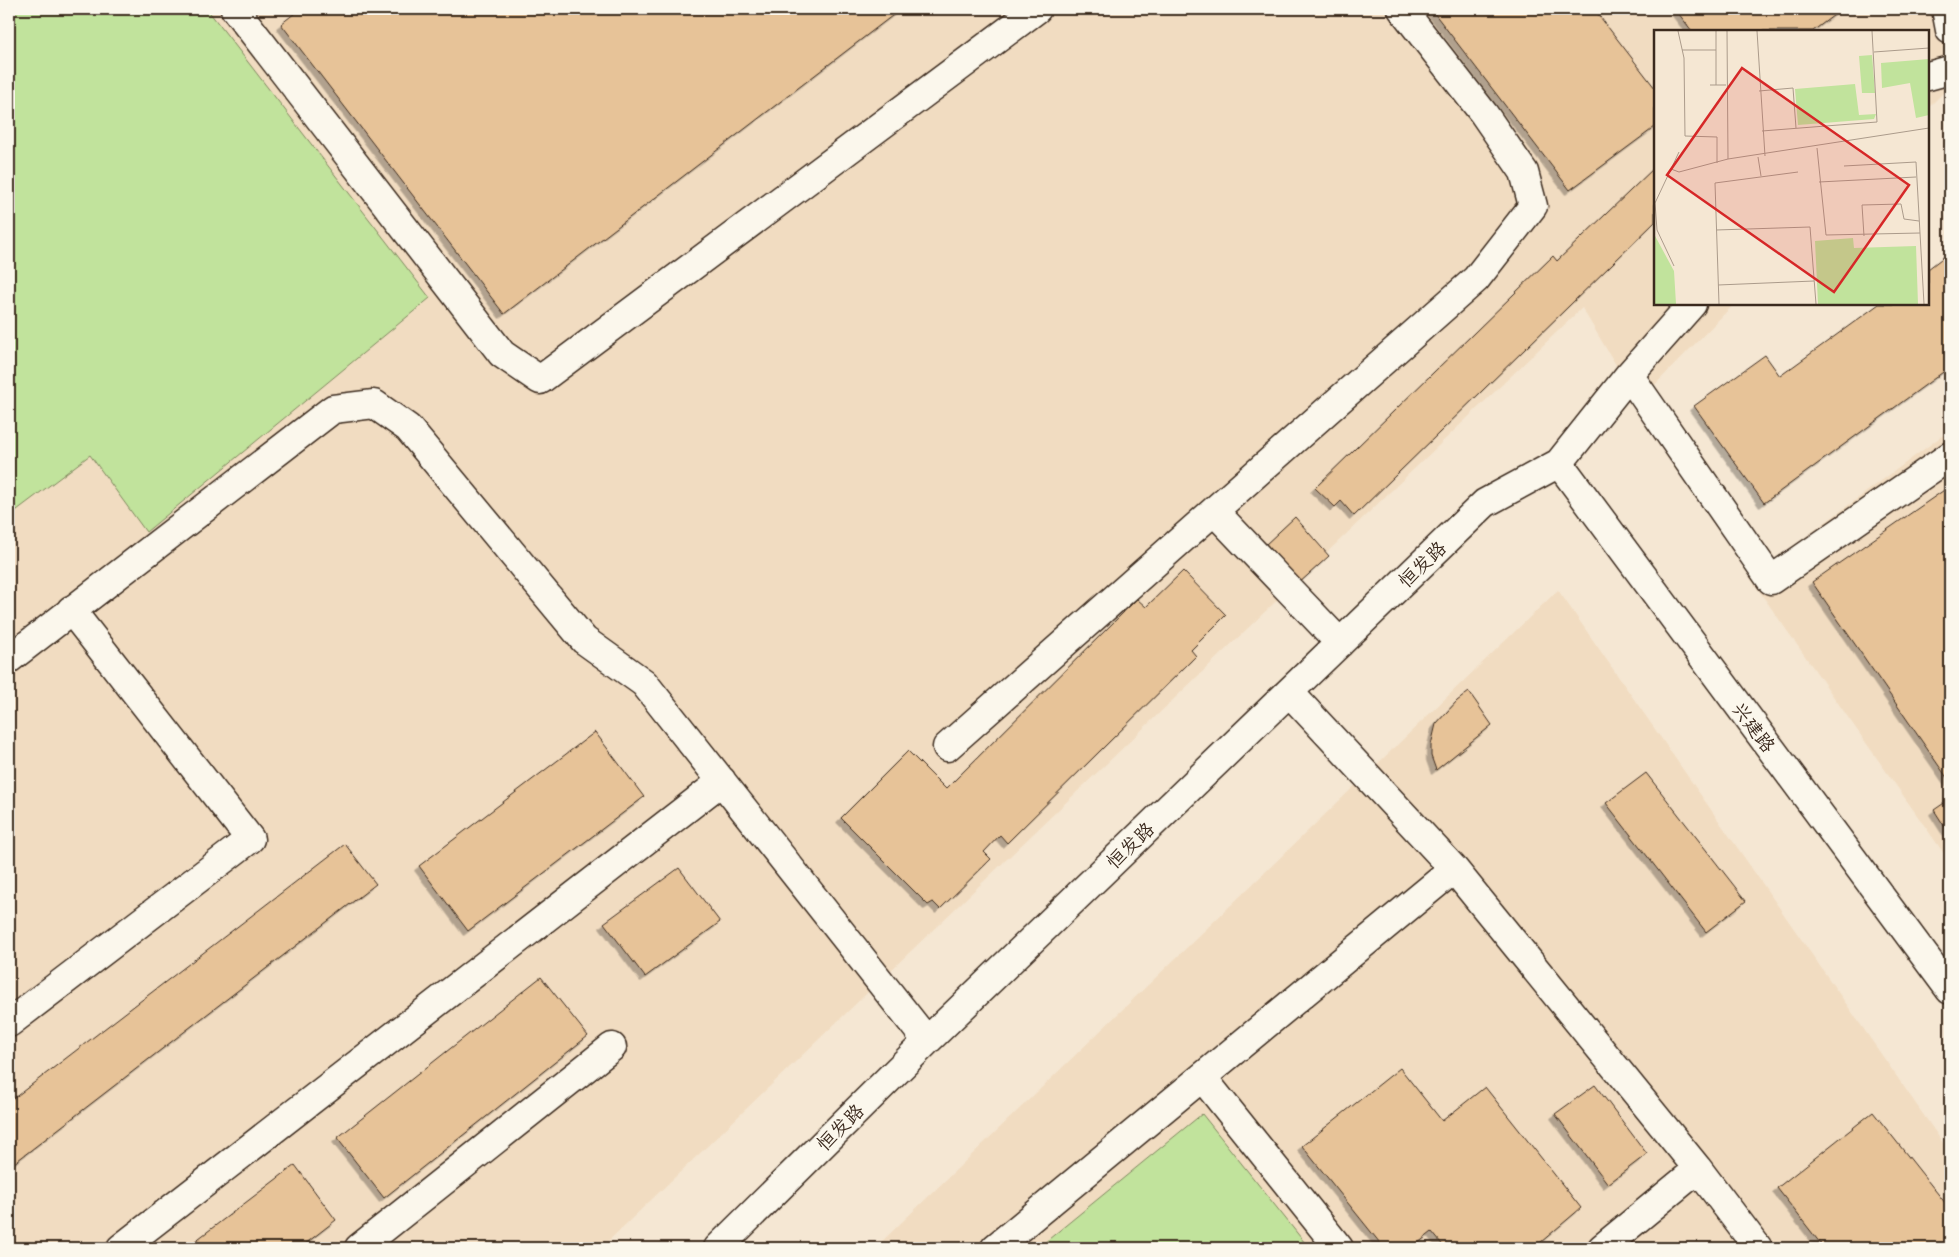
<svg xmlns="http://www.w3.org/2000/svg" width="1959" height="1257" font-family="'Shantell Sans','LXGW WenKai TC',sans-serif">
<defs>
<filter id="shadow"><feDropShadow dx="-4.5" dy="4.5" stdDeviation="0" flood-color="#0004"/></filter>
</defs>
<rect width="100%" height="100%" fill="#f5e7d3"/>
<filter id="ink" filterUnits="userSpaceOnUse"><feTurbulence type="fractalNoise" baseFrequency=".02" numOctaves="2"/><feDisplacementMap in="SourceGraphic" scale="10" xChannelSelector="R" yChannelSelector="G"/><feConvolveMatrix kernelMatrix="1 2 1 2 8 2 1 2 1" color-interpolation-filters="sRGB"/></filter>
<g filter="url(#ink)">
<!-- built -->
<path fill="#f1dcc1" d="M9,9H1950V86L1928,108V31H1655V304H1734L1638,402L1582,308L601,1248H9Z
M1950,430V862L1750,578Z
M1558,590L1950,1153V1248H875Z"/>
<!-- green -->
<path fill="#c1e39c" stroke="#7e865d" d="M9,9H207L430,298L146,532L90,455L9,516Z
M1202,1114L1309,1248H1038Z"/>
<!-- building -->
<path fill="#e7c398" stroke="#3b2a1e" filter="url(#shadow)" d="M300,9H901L504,314L281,24Z
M1431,9H1594L1655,88V127L1570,190Z
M1675,9H1842L1813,31H1692Z
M1655,167V222L1354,516L1341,501L1335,507L1315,488L1553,256L1557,261Z
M1950,252V367L1764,503L1694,406L1765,355L1780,376L1879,304H1928V269Z
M1950,486V782L1812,582Z
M1295,517L1329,556L1298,584L1264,546Z
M1183,571L1226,615L1191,650L1196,656L1007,843L1000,835L984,852L991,859L940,909L933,902L928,905L841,818L908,751L946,789L1137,599L1146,607Z
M1469,692L1492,725L1436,770L1431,756V745L1436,724L1457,701Z
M595,732L644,797L468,931L419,866Z
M1646,773L1746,901L1706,932L1606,803Z
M1950,799V835L1934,810Z
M345,844L376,884L9,1167V1102Z
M679,868L720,922L645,977L604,923Z
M541,977L588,1036L384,1198L337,1138Z
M1400,1068L1442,1121L1485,1087L1581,1208L1534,1248H1445L1432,1232L1412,1248H1384L1302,1146Z
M1595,1085L1647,1154L1608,1184L1555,1114Z
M1873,1112L1950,1209V1248H1824L1777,1188Z
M295,1165L336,1220L300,1248H186Z"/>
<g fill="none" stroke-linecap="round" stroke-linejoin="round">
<!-- minor casing -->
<g stroke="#3b2a1e" stroke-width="31">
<path id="minor" d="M235,9L502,354L540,380L1037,9
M1946,9L1950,30
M1928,76L1950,70
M1629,375L1771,580L1950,456
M1559,463L1950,990
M1215,512L1340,643
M9,659L333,409L374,404L408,428L584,640L644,683L927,1041
M1289,692L1454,869L1698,1169L1758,1248
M947,747L1476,279L1533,206L1524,172L1484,114L1402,9
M9,1023L250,839L71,610
M1202,1077L1339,1248
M121,1248L722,781
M359,1248L612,1047
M718,1248L927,1041L1485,503L1559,463L1629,375L1692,304
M995,1248L1454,869
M1602,1248L1698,1169"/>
</g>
<!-- minor -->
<use href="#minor" stroke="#fbf7ec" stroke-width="28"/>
</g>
</g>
<g text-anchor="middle" stroke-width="4" stroke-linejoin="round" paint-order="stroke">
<!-- street labels -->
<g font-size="19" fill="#3b2a1e" stroke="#fbf7ec">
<text transform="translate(1422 564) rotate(-44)" y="7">恒发路</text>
<text transform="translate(1754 727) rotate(53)" y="7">兴建路</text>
<text transform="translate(1130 845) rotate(-44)" y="7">恒发路</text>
<text transform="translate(840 1127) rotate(-45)" y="7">恒发路</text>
</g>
</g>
<!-- overview -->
<g transform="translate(1654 30)">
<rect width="275" height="275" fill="#f5e7d3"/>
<path d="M218,25L221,63H208L205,26ZM275,29V85L262,88L256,53L228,58L227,33ZM201,54L205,85L222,84L220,89L144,95L141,59ZM0,204L20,241L22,274H0ZM199,208L200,218L262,216L264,274H164L161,211Z" fill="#c1e39c"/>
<path fill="none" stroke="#ab9b8b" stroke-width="1" d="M24,1L30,28L31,106L63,107V133M73,1L74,129M103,1L111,126M28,20H62M220,22L275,18M56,55H72M62,55V1M105,61L139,58L142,98M108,101L223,92L218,1M163,118L172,205L266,203M104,127L107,146M190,136L262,132L270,274M17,139L25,142L74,129L275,98M165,152L262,147M62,200L156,197L162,274M210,206L208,175L247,174L250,189L265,191M20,236L3,200L1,173L25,122M64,255L160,251M65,274L61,153L144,142"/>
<path fill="#d62828" fill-opacity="0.15" stroke="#d62828" stroke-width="2.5" d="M88,38L255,155L180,262L13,145Z"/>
<rect width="275" height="275" fill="none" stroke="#3b2a1e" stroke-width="2.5"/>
</g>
<!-- margin -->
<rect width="1959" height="1257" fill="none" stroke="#fbf7ec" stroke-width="30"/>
<rect x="15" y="15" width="1929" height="1227" fill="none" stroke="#3b2a1e" stroke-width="2" filter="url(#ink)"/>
</svg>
